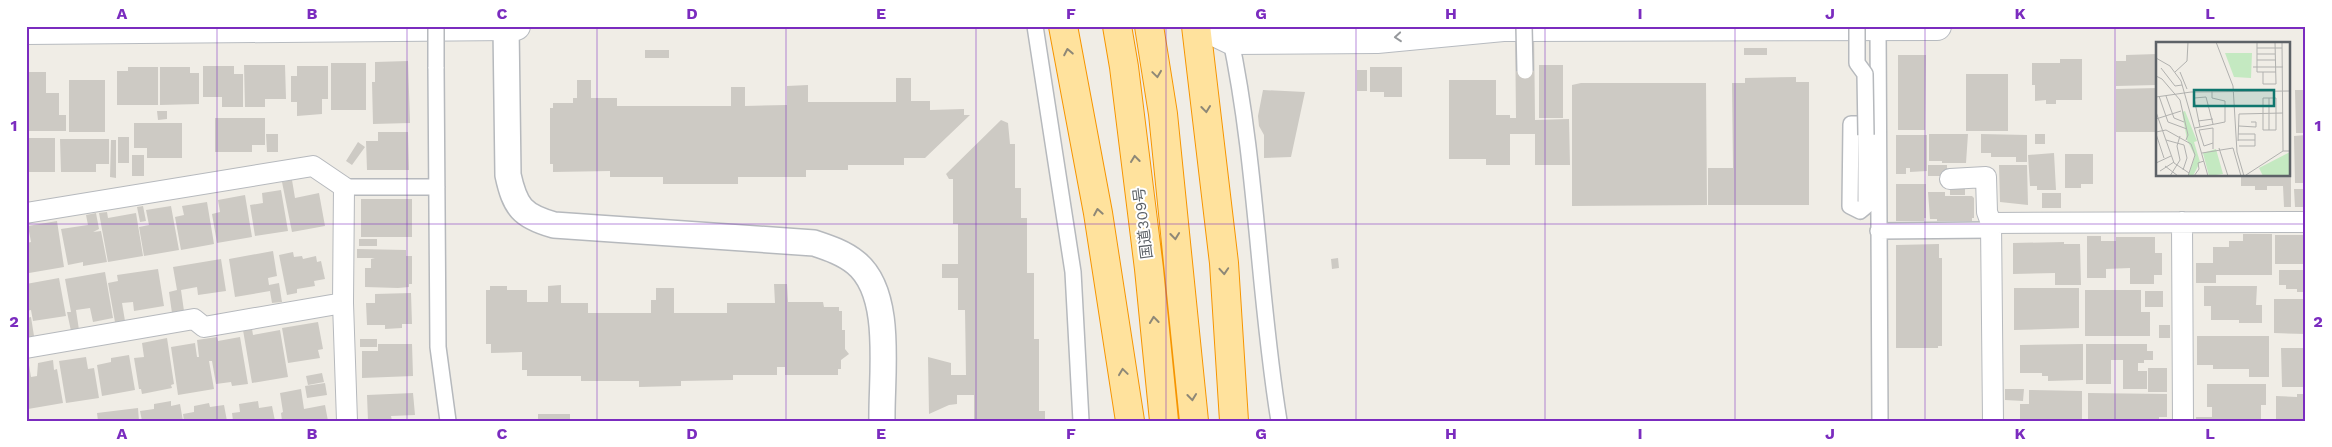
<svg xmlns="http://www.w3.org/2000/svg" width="2332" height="447" font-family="'Work Sans','Noto Sans JP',sans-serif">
<rect width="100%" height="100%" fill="#f0ede6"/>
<!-- building -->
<path fill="#cdcac4" d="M1515,26H1534L1535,120L1569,119L1570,165H1535V134H1510V165H1486V159H1449V80H1496V115H1510V118H1516Z
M1744,48H1767V55H1744Z
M645,50H669V58H645Z
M2157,54V85L2116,86V61H2126V55Z
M1898,55H1926L1925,130H1898Z
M2060,59H2082V100H2056V104H2046V100L2035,101V85H2032V63H2060Z
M408,61L410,123L373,124L372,82H375V62Z
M331,63H366V110H331Z
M244,65H285L286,99H265V107H245Z
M1539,65H1563V118H1539Z
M203,66H234V74H243V107H222V97H203Z
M297,66H328V99H322V114L297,116V102H291V76H297Z
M128,67H158V105H117V71H128Z
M160,67H190V73H199V104L160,105Z
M1370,67H1402V97H1384V92H1370Z
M1357,70H1367V91H1357Z
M26,72H46V93H59V115H66V131H26Z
M1966,74H2008V131H1966Z
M1796,77V82H1809V205H1708V168H1733L1732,83H1745V78Z
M896,78H911V101H930V110L964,109V115H970L925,158H904V165H848V170H806V177H738V184H663V177H610V171L553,172V164H550V108H553V103H573V98H577V80H591V98H617V106H731V87H745V106L787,105V86L808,85V102H896Z
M69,80H105V132H69Z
M1581,83H1706L1707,205L1572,206V85Z
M2157,88V132H2116V89Z
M1263,90L1305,92L1291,157L1264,158V135L1259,126L1258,116Z
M2295,90H2306V133H2296Z
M157,111H167V119L158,120Z
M215,118H265V145H252V152H215Z
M1001,120L1008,123L1010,144H1015V188H1021V218H1027V273H1034V339H1039V411H1045V421H974V395H957V404L949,405L929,414L928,357L951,363V375H966L965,310H958V278H942V264H958V224H953V179H949L946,174Z
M134,123H182V158H147V148H134Z
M378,132H408L409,170H367L366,141H378Z
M266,134H278V152H267Z
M1929,134H1968L1966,163H1942V161H1929Z
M1981,134L2027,135V162H2016V157H1991V153H1981Z
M2035,134H2045V144H2035Z
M1896,135H1927V171L1910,172V168H1906V174H1896Z
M2306,135V183H2295L2294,136Z
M118,137H129V163H118Z
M26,138H55V172H26Z
M60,139H109V164H96V172H61Z
M111,140H116V178L110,177Z
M358,142L365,147L352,165L346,161Z
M2054,153L2056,190H2037V186H2030L2028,155Z
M2065,154H2093V184H2081V188H2065Z
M132,155H144V176H132Z
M1928,165H1947V176H1928Z
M1999,165H2027L2028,205L2000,202Z
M2291,174V207H2284L2283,186H2267V190H2255V186H2241V175Z
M292,180L295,198L319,193L325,226L292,232L282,182Z
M1896,184H1926V218H1924V221H1896Z
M1950,189H1965V195H1950Z
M2294,189H2304V207H2295Z
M281,190L288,231L255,236L250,205L263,203L262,193Z
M1928,192H1945V196H1972L1974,198V218H1972V221H1937V219H1930Z
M2042,193H2061V208H2042Z
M245,195L252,237L217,243L212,214L220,212L218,200Z
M361,199H412V237H361Z
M207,202L214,244L181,250L175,217L184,215L182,206Z
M143,206L146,221L140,222L137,207Z
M171,206L179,250L144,256L139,227L149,225L146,210Z
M107,212L108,218L136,213L143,256L108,262L99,213Z
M96,213L99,229L93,232L101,231L107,262L83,266V262L68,265L61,229L88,225L86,215Z
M57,221L64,267L29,273L28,270L26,271V243L31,242L28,226Z
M2243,234H2272V275H2216V283H2196V263H2213V247H2229V241H2243Z
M2275,235H2306V264H2275Z
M2087,236H2101V241H2116V237H2155V253H2162V275H2154V284H2130V268L2106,269V278H2087Z
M359,239H377V246H359Z
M2064,242V244H2080L2081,285H2055V273L2013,274V243Z
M1939,244V258H1942V346H1938V348H1896V245Z
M357,249L406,250V256H412V284H409V287L398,288L365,287V268H371V259L375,258H357Z
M273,251L277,276L268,278L269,285L279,283L282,302L272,303L270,291L235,297L229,259Z
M293,252L294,257L302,256L303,259L316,256L317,262L321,261L325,279L314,281L315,286L297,289V293L287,295L279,255Z
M1338,258L1339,268L1332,269L1331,259Z
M221,259L226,291L198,295L197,287L181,290L184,311L172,313L169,292L177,290L173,267Z
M158,269L164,306L134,311L133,302L122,303L125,321L115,322L108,283L118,281L117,275Z
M2279,270H2306V292H2297V289H2286V285H2279Z
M105,272L113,318L93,322L90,308L76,310L79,330L71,331L67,312H71L65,279Z
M59,278L66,316L33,321L31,310L26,311V284Z
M774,284H787L788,302H823L824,307H839V311H842V330H845V349L849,354L841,360V369H838V375H785V367H777V375H733V380L681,381V386L639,387V381H581V376H527V370H522V352L491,353V344H486V290H490V286H507V290H527V302H548V286L561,285V303H588V313H651V300H656V288H674V313H727V303H775Z
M2204,286H2257L2256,305H2262V323H2239V320H2211V306H2204Z
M2014,288H2079V328L2014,330Z
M2085,290H2141V312H2150V336H2085Z
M2145,291H2163V307H2145Z
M411,293L412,324H402V328L385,329V325H367L366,303H375V294Z
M2274,299H2306V334L2274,333Z
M31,317L34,336L26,337V318Z
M318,322L323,349L318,350L320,358L288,363L282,328Z
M2159,325H2170V338H2159Z
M252,329L253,335L280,330L288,377L252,383L243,330Z
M2197,336H2269V377H2249V369H2213V365H2197Z
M217,337L218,341L240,337L248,384L232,386L231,382L216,384L212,361H209L214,389L178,395L171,347L195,343L197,357H199L197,340Z
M167,338L174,384L171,385L172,388L142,394L141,389H139L134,358L144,357L142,343Z
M360,339H377V347H360Z
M378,344H412L413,376L362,378V351H378Z
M2083,344V380L2048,381V376H2042V373H2020V345Z
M2086,344H2147V351H2153V360H2144V363H2138V371H2147V389H2123V360H2111V384H2086Z
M2281,348H2306V387H2282Z
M129,355L135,390L102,396L97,365L111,362V358Z
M86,357L88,369L94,368L99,398L66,403L59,361Z
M26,359H28L31,377L37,376L38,363L53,360L54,370L57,369L63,403L28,409Z
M2148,368H2167V392H2148Z
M322,373L324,382L308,385L306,376Z
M325,383L327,395L307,398L305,386Z
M2207,384H2266V405H2261V419L2196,421V417H2212V407H2207Z
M301,389L304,409L325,405L328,421H282L281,413L283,412L280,393Z
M2005,389H2024L2023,401L2005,400Z
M2029,390L2082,391V421H2020V404H2029Z
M413,393L415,415L391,416L392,421H368L367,395Z
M2088,393L2167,394V417H2159V421H2088Z
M2297,394H2306V421H2276V396L2297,397Z
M171,401V406L180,404L183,421H142L140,411L154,409V404Z
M258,401L259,408L272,406L275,421H233L232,413L240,412L239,404Z
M209,403L210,407L224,405L227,421H184L183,414L194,412V406Z
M138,408L139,421H98L97,413Z
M538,414H570V421H538Z"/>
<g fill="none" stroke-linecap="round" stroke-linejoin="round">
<!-- pedestrian casing -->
<g stroke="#b6b9bd" stroke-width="18">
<path id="pedestrian" d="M1035,26L1073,272L1081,421
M1878,26L1880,421
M1230,36C1257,163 1258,293 1279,421
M436,67L438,347L448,421
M1866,135V206L1860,211L1850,206L1851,124H1877
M344,187H437
M1878,231L1992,230"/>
</g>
<!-- minor casing -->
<g stroke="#b6b9bd" stroke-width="22">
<path id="minor" d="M1950,179L1986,177L1987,212L1991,223
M26,213L313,166L344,187L343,303L347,421
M2182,222L2183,421
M26,348L194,319L204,327L343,303
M1993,421L1991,223L2306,222"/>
</g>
<!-- tertiary casing -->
<g stroke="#b6b9bd" stroke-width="28">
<path id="tertiary" d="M506,26L508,175C515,207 522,216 554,225L814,243C829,248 844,253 856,263C894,294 881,375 882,421"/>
</g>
<!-- secondary casing -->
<g stroke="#b7bbc0" stroke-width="30">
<path id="secondary" d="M1202,26L1231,40L1377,39L1503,27L1937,26
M26,30L516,26"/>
</g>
<!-- trunk casing -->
<g stroke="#f69500" stroke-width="30">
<path id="trunk" d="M1063,26L1098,213L1130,421
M1117,26L1124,67L1149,269L1164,421
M1149,26L1163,114L1194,421
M1196,26L1224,263L1234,421"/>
</g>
<!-- pedestrian -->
<use href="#pedestrian" stroke="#fff" stroke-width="15"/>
<!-- minor -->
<use href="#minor" stroke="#fff" stroke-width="20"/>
<!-- tertiary -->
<use href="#tertiary" stroke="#fff" stroke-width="25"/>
<!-- secondary -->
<use href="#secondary" stroke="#fff" stroke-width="28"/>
<!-- trunk -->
<use href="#trunk" stroke="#ffe29d" stroke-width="28"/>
<!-- pedestrian-bridge casing -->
<g stroke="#b6b9bd" stroke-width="18" stroke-linecap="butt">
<path id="pedestrian-bridge" d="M436,26V67
M1524,26L1525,71
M1857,26V63L1865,74L1866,135"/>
</g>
<!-- pedestrian-bridge -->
<use href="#pedestrian-bridge" stroke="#fff" stroke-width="15"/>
</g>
<!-- one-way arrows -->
<defs><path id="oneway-chevron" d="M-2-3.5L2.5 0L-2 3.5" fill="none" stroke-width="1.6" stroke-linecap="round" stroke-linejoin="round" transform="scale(1.25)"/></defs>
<use stroke="#96999c" href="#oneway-chevron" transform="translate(1398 37) rotate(175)"/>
<g stroke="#8e8877">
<use href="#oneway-chevron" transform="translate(1068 52) rotate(-101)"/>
<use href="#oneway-chevron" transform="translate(1157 74) rotate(82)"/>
<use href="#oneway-chevron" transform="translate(1206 109) rotate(83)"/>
<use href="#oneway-chevron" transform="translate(1135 159) rotate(-97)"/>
<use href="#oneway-chevron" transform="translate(1098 212) rotate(-100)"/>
<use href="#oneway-chevron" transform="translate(1175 236) rotate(84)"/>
<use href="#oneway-chevron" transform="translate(1224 271) rotate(86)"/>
<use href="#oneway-chevron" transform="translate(1154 320) rotate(-96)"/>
<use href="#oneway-chevron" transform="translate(1123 372) rotate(-98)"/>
<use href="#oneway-chevron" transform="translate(1192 397) rotate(84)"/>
</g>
<!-- grid -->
<path fill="none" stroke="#7b2cbf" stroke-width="1" stroke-opacity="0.55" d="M217,26V421M407,26V421M597,26V421M786,26V421M976,26V421M1166,26V421M1356,26V421M1545,26V421M1735,26V421M1925,26V421M2115,26V421M26,224H2306"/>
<g text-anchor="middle" stroke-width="4" stroke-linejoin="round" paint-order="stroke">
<!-- street labels -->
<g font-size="15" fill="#5d6267" stroke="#fff">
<text transform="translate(1143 223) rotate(-97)" y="5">国道309号</text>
</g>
</g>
<!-- overview -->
<g transform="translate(2156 42)">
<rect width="134" height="134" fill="#f0ede6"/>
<path d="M69,11H96L95,36L78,35ZM29,69L41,99L38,100L44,120L37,134H32L39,114L31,98L26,70ZM60,107L67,132L53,134L47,111ZM134,110V134H107L103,126Z" fill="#c4e9c1"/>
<path fill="none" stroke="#b1b1af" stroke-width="1" d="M60,0L77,44L81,110L88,134M101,0V30H120M126,0L127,109M101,6H126M101,12H119M0,16L14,24L25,39L52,134M101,18H120M97,25H127M5,26L19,44L26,43M19,30L31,19L32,0M24,30L31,47M107,30V42H120L119,0M0,34L6,37L24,58L32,93L30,98M134,49V66M3,54L12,80L31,87M10,54L18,76L28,80M0,55L35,50L134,49M107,56H120V88H107ZM113,56V88M0,70L18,121L33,131M0,77L25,69M42,79L57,77M83,84L100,85V80H95M44,85L38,56L50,55L57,82M39,86L69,80V59L56,56V49M43,88L57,86V107M43,88L48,104L57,101M0,90L10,88L35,102L39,113L32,134M0,92L8,116M82,92H99V104H83M10,98L28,103L31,116L27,128M82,98H99M82,99L83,72L127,71M63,106L72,134M46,111L77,106L85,134M0,121L15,114M9,124L22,134M4,129L18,120M90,133L127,109H134M14,134L24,118L21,104L24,94M38,134L43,127L42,121L48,119"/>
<path fill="#0f766e" fill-opacity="0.15" stroke="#0f766e" stroke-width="2.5" d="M38,48H118V64H38Z"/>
<rect width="134" height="134" fill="none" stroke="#5d6267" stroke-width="2.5"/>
</g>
<!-- border -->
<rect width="2332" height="447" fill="none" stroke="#ffffff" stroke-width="55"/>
<rect x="28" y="28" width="2276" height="392" fill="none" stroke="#7b2cbf" stroke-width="2"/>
<g font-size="16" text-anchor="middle" font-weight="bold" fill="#7b2cbf">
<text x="122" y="19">A</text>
<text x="312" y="19">B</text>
<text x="502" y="19">C</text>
<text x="692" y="19">D</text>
<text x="881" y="19">E</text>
<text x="1071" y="19">F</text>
<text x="1261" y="19">G</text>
<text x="1451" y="19">H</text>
<text x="1640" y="19">I</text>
<text x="1830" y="19">J</text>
<text x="2020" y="19">K</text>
<text x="2210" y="19">L</text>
<text x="14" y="131">1</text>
<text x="2318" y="131">1</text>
<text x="14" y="327">2</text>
<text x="2318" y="327">2</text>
<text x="122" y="439">A</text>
<text x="312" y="439">B</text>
<text x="502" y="439">C</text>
<text x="692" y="439">D</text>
<text x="881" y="439">E</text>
<text x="1071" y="439">F</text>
<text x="1261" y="439">G</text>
<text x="1451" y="439">H</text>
<text x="1640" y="439">I</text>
<text x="1830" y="439">J</text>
<text x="2020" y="439">K</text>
<text x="2210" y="439">L</text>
</g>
</svg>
